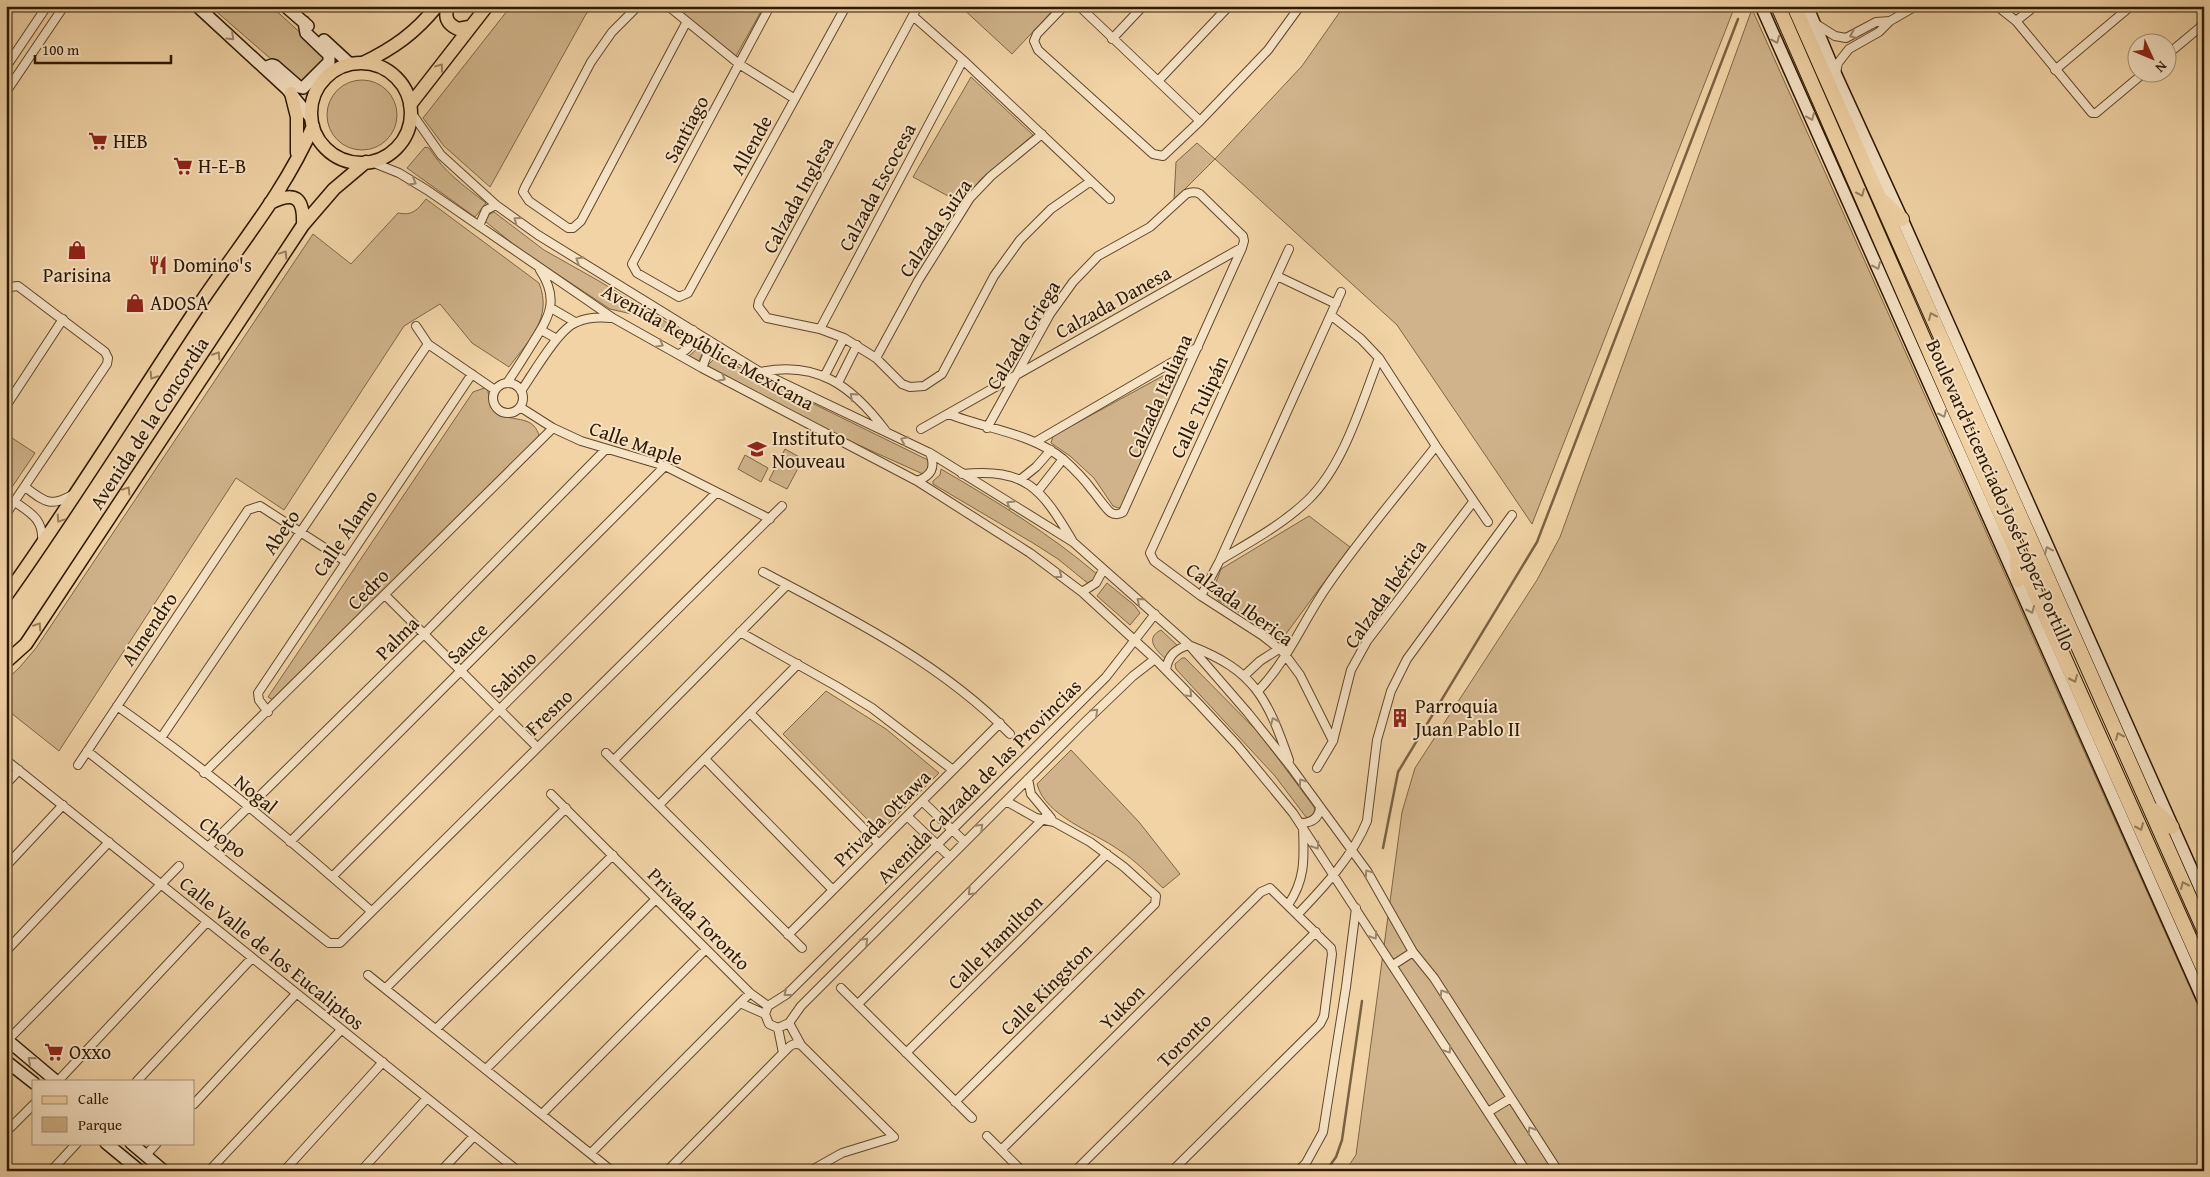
<svg xmlns="http://www.w3.org/2000/svg" width="2210" height="1177" font-family="'Gentium Book Plus',serif">
<rect width="100%" height="100%" fill="#f1d3a6"/>
<filter id="stains"><feTurbulence type="fractalNoise" baseFrequency=".004" numOctaves="4"/><feColorMatrix values="0 0 0 0 .2 0 0 0 0 .09 0 0 0 0 .02 0 0 0 .5 -.17"/></filter>
<radialGradient id="worn" r=".72"><stop offset=".6" stop-color="#630" stop-opacity="0"/><stop offset="1" stop-color="#630" stop-opacity=".3"/></radialGradient>
<!-- green -->
<path fill="#d0b38a" stroke="#7e6645" d="M210,6H271L329,59L302,86Z
M511,6H595L586,14L490,187L444,146L423,118Z
M675,6H764L736,56L695,25Z
M960,6H1057L1012,54Z
M1344,6H1735L1532,524L1397,325L1215,159L1174,200L1176,162L1197,143L1215,159L1302,66Z
M1752,9L2204,1019V1171H1345L1356,1155L1402,812L1415,768L1537,580L1560,537Z
M971,77L1033,135L981,179L961,203L913,177Z
M327 115a35 35 0 1 1 70 0a35 35 0 1 1-70 0Z
M425,147L429,148C445,173 463,185 486,203L475,217L407,168Z
M426,199L539,283C553,318 529,340 509,367L472,343L440,304L404,326L284,510L236,478L59,751L6,709V680L19,668L36,648L313,234L351,264L398,213C413,216 417,210 426,199Z
M494,212L544,250L599,281L687,335L689,338L687,342L684,343L640,316L610,309L518,248L486,222L484,220L488,215Z
M699,342L709,348L703,352L699,361L689,356L697,349Z
M715,358H720L930,461L932,465L926,474H923L825,430L710,368L708,365Z
M1170,372L1177,373L1180,378L1124,507L1118,508L1113,506L1094,478L1070,456L1051,443L1053,436Z
M487,387C488,393 490,401 493,406C504,427 531,410 539,435L535,441L275,701L268,697L473,392Z
M6,434L35,453L6,496Z
M785,449L803,459L787,489L769,480Z
M745,455L768,468L761,482L738,469Z
M941,469C996,501 1050,534 1098,575L1090,585L1058,559L1033,543L933,484V481L940,475Z
M1309,516L1350,547L1283,638L1218,600L1213,590L1221,569Z
M1107,583L1134,605L1140,613L1130,625L1097,596Z
M1161,630L1180,648L1167,660C1158,652 1143,639 1161,630Z
M1182,658H1185L1259,733L1314,807L1316,813L1311,818L1306,817L1275,776L1176,669L1175,664Z
M826,691L886,729L939,773L880,832L783,734Z
M1071,750L1139,822L1180,874L1163,888C1149,875 1135,860 1119,850C1094,832 1045,816 1037,784Z"/>
<g fill="none" stroke-linecap="round" stroke-linejoin="round">
<!-- stream -->
<path stroke="#7a6242" stroke-width="2.5" d="M1383,848L1398,772L1537,542L1738,19
M1326,1171L1336,1157L1342,1140L1362,1001"/>
<!-- street casing -->
<g stroke="#5e472a" stroke-width="10">
<path id="street" d="M638,6L612,32L591,62L525,187L523,192L529,201L568,228H573L581,221L686,23
M668,6L739,64L795,99
M770,6L632,264L637,273L679,297L688,293L846,6
M918,6L759,301L758,306L767,318L820,329L844,338L876,358L902,384L910,387L924,386L942,374L994,276L1020,240L1051,209L1091,181
M1064,6L1037,34L1034,41L1038,50L1153,154L1163,156L1200,121L1268,50L1300,6
M1079,6L1200,121
M1997,6L2016,21L2092,113H2096L2145,72
M294,14L301,6
M913,16L963,60L1110,199
M2016,21L2035,6
M1816,24L1835,36L1846,38L1876,22L1890,21
M1112,39L1143,6
M2168,54L2204,24
M6,67L47,6
M2055,70L2131,6
M1836,73L1838,63L1849,49L1879,32L1890,21L1916,6
M1158,81L1229,6
M6,92L64,6
M411,112L441,155L496,205L538,235L760,372L930,453L1073,542L1189,645L1248,713L1291,767L1367,871L1413,952L1434,978L1558,1171
M369,161L399,173L427,190L613,318L702,368L917,481L1030,553L1082,592L1155,659L1199,704L1237,745L1293,813L1526,1171
M479,226L486,210L496,205
M1289,249L1150,553L1154,561L1201,596L1263,636L1283,652L1300,675L1333,741
M1277,276L1336,304
M6,293L10,287L18,286L105,352L108,358L107,364L6,514
M551,308L575,322
M1332,316L1361,339L1379,358L1436,446L1488,522
M416,326L428,344L495,390
M820,329L963,60
M541,330L557,339
M679,354C690,349 694,342 693,330
M876,358L918,281L970,198L991,176L1042,134
M702,368L707,355L716,345
M760,372C817,360 852,386 885,430
M825,375L844,338
M507,383C516,370 524,357 532,344C549,317 560,300 540,270
M838,383L857,345
M493 398a15 15 0 1 1 30 0a15 15 0 1 1-30 0Z
M521,391C533,374 559,328 577,322C588,317 600,317 611,318
M6,406L63,319
M520,407L553,428L581,441L665,466L770,519
M949,414C986,429 1031,433 1063,459C1073,468 1084,479 1092,490C1098,497 1103,505 1109,511C1113,515 1119,515 1123,512L1242,248L1244,241L1243,236L1200,194C1195,191 1191,192 1186,194L1150,227L1098,256L1073,282L1050,314L987,428
M921,429L1241,248
M1037,441L1198,347
M962,474C1026,468 1041,488 1072,540
M1021,479L1036,467L1051,450
M917,481C931,476 936,468 930,453
M25,487C44,501 50,508 72,495
M1038,491L1063,459
M15,502C31,513 44,520 42,542
M1220,560C1250,542 1282,525 1308,500C1344,465 1361,404 1379,358
M763,572C849,617 942,664 1010,734
M1082,592L1096,583L1103,570
M385,595L537,747
M1201,596L1220,560L1341,292
M740,632L836,686L872,708L953,770
M1191,646C1255,671 1267,698 1289,760
M1155,659L1133,676L1084,723L801,1006L789,1023L778,1028L769,1024L765,1014L768,1006L787,994L1106,677L1155,614
M1166,670C1168,656 1175,649 1189,645
M1245,675L1260,661L1282,647
M1259,690C1289,658 1303,621 1328,585C1361,537 1400,492 1436,446
M117,706C206,769 290,839 371,911
M268,712L259,700L258,693L472,374
M750,713L879,844
M161,738L428,344
M87,751L329,943H340L782,506
M606,753L802,948
M705,759L833,890
M6,760L518,1171
M614,760L787,585
M78,765L248,510L260,506L345,561
M1317,768L1333,741L1351,670L1367,641L1473,502
M204,773L553,428
M1028,779L1031,794L1051,818
M6,784L19,770
M551,794L750,993L768,1006
M922,801L965,842
M659,805L798,664
M907,816L950,857
M1301,823C1311,823 1319,819 1320,807
M290,842L665,466
M209,846L424,634L605,450
M6,866L63,805
M332,877L716,493
M1288,905C1306,879 1304,857 1303,827
M1298,914C1323,888 1353,856 1367,821L1377,740L1391,691L1407,659L1512,515
M788,935L1000,723
M6,951L109,842
M1393,965L1413,952
M368,975L612,1171
M386,988L566,808
M841,988L972,1118
M740,1003L765,1014
M858,1004L1048,814
M789,1023L801,1045
M778,1028L783,1053
M436,1029L613,855
M6,1042L179,866
M906,1053L1107,854
M486,1069L656,899
M58,1081L207,922
M137,1081L252,958
M955,1102L1155,904L1156,896L1124,867L1090,842L1054,822L1036,818L1006,801
M194,1104L296,994
M1488,1112L1511,1098
M542,1114L706,949
M6,1132L34,1104
M987,1136L1022,1171
M1001,1150L1261,892L1270,888L1331,948L1332,954L1324,1016L1320,1024L1172,1171
M591,1153L750,993
M146,1155L157,1143
M6,1166L12,1171
M51,1171L77,1143
M209,1171L341,1030
M284,1171L383,1062
M361,1171L427,1098
M441,1171L474,1136
M667,1171L788,1048C792,1044 795,1043 801,1045L894,1137L842,1153L810,1171
M1075,1171L1316,932
M1298,1171L1306,1163L1323,1132L1346,987L1356,908"/>
</g>
<!-- secondary casing -->
<g stroke="#2d1800" stroke-width="14">
<path id="secondary" d="M197,6L287,89L311,118
M285,6L308,26
M1761,6L2204,1002
M1807,6L1836,75L1902,219L2204,897
M324,40L350,64
M264,68L272,65L275,66L299,87L303,88L329,62V55L306,33L304,22
M6,1039L56,1081
M6,1061L34,1083
M106,1143L140,1171
M131,1143L164,1171"/>
</g>
<!-- primary casing -->
<g stroke="#2d1800" stroke-width="15">
<path id="primary" d="M448,6C444,17 447,24 458,29L469,27
M363,63C394,48 415,33 437,6
M311 113a50 50 0 1 1 100 0a50 50 0 1 1-100 0Z
M291,93L297,117V153
M410,105L487,6
M270,203C295,191 304,197 303,225
M6,596C72,503 132,406 195,311C235,250 284,194 313,126
M6,662L26,644L303,225L334,189L366,162"/>
</g>
<!-- highway casing -->
<g stroke="#2d1800" stroke-width="16">
<path id="highway" d="M1778,6L2017,552L2204,970
M1794,6L2204,930
M1884,202L1902,219
M2017,558L2018,580
M2154,810L2172,827"/>
</g>
<!-- street -->
<use href="#street" stroke="#f6e2c5" stroke-width="8"/>
<!-- secondary -->
<use href="#secondary" stroke="#f6e2c5" stroke-width="11"/>
<!-- primary -->
<use href="#primary" stroke="#f1d3a6" stroke-width="12"/>
<!-- highway -->
<use href="#highway" stroke="#f1d3a6" stroke-width="14"/>
</g>
<!-- one-way arrows -->
<defs><path id="oneway-chevron" d="M-2-3.5L2.5 0L-2 3.5" fill="none" stroke-width="1.6" stroke-linecap="round" stroke-linejoin="round" transform="scale(1.25)"/></defs>
<g stroke="#9c876c">
<use href="#oneway-chevron" transform="translate(1853 35) rotate(158)"/>
<use href="#oneway-chevron" transform="translate(231 37) rotate(43)"/>
<use href="#oneway-chevron" transform="translate(1776 40) rotate(66)"/>
<use href="#oneway-chevron" transform="translate(1811 117) rotate(66)"/>
<use href="#oneway-chevron" transform="translate(413 182) rotate(30)"/>
<use href="#oneway-chevron" transform="translate(517 220) rotate(-144)"/>
<use href="#oneway-chevron" transform="translate(579 260) rotate(-149)"/>
<use href="#oneway-chevron" transform="translate(1877 266) rotate(66)"/>
<use href="#oneway-chevron" transform="translate(660 344) rotate(29)"/>
<use href="#oneway-chevron" transform="translate(722 378) rotate(28)"/>
<use href="#oneway-chevron" transform="translate(853 396) rotate(-138)"/>
<use href="#oneway-chevron" transform="translate(1943 414) rotate(66)"/>
<use href="#oneway-chevron" transform="translate(904 440) rotate(-154)"/>
<use href="#oneway-chevron" transform="translate(1010 504) rotate(-148)"/>
<use href="#oneway-chevron" transform="translate(2048 550) rotate(-114)"/>
<use href="#oneway-chevron" transform="translate(1059 575) rotate(37)"/>
<use href="#oneway-chevron" transform="translate(1140 601) rotate(-140)"/>
<use href="#oneway-chevron" transform="translate(2031 610) rotate(66)"/>
<use href="#oneway-chevron" transform="translate(1189 694) rotate(45)"/>
<use href="#oneway-chevron" transform="translate(1095 712) rotate(-44)"/>
<use href="#oneway-chevron" transform="translate(1274 721) rotate(-114)"/>
<use href="#oneway-chevron" transform="translate(1302 782) rotate(-126)"/>
<use href="#oneway-chevron" transform="translate(980 827) rotate(-45)"/>
<use href="#oneway-chevron" transform="translate(1316 846) rotate(57)"/>
<use href="#oneway-chevron" transform="translate(1368 873) rotate(-124)"/>
<use href="#oneway-chevron" transform="translate(971 892) rotate(135)"/>
<use href="#oneway-chevron" transform="translate(1374 936) rotate(57)"/>
<use href="#oneway-chevron" transform="translate(865 941) rotate(-45)"/>
<use href="#oneway-chevron" transform="translate(787 993) rotate(142)"/>
<use href="#oneway-chevron" transform="translate(1443 993) rotate(-123)"/>
<use href="#oneway-chevron" transform="translate(1448 1050) rotate(57)"/>
<use href="#oneway-chevron" transform="translate(31 1060) rotate(-140)"/>
<use href="#oneway-chevron" transform="translate(1531 1130) rotate(-123)"/>
</g>
<g stroke="#997f5b">
<use href="#oneway-chevron" transform="translate(440 67) rotate(-53)"/>
<use href="#oneway-chevron" transform="translate(1861 193) rotate(66)"/>
<use href="#oneway-chevron" transform="translate(284 254) rotate(-56)"/>
<use href="#oneway-chevron" transform="translate(1932 316) rotate(-114)"/>
<use href="#oneway-chevron" transform="translate(217 355) rotate(-57)"/>
<use href="#oneway-chevron" transform="translate(153 376) rotate(123)"/>
<use href="#oneway-chevron" transform="translate(127 490) rotate(-57)"/>
<use href="#oneway-chevron" transform="translate(60 519) rotate(124)"/>
<use href="#oneway-chevron" transform="translate(38 626) rotate(-57)"/>
<use href="#oneway-chevron" transform="translate(2074 679) rotate(66)"/>
<use href="#oneway-chevron" transform="translate(2119 736) rotate(-114)"/>
<use href="#oneway-chevron" transform="translate(2140 827) rotate(66)"/>
<use href="#oneway-chevron" transform="translate(2184 885) rotate(-114)"/>
</g>
<!-- icons -->
<defs>
<g id="supermarket-bare" transform="scale(1.5)"><path d="M-6-5.5h2.5l.6 2H6L4.5 2H-2.5L-4.4-4H-6ZM-1.5 3.2a1.3 1.3 0 1 0 .1 0ZM3 3.2a1.3 1.3 0 1 0 .1 0Z" fill="#8f2418" stroke="#f6e2c5" stroke-width="2.5" paint-order="stroke"/></g>
<g id="shop-bare" transform="scale(1.5)"><path d="M-5-2.5h2.3a2.7 3.5 0 0 1 5.4 0H5L5.5 6h-11ZM-1.5-2.5h3a1.5 2.3 0 0 0-3 0Z" fill="#8f2418" stroke="#f6e2c5" stroke-width="2.5" paint-order="stroke"/></g>
<g id="restaurant-bare" transform="scale(1.5)"><path d="M-5-6h1v4h1v-4h1v4h1v-4h1v5L-1.5 .5V6h-2V.5L-5-1ZM5-6V6H3V1.5H1.5Q1.5-4 5-6Z" fill="#8f2418" stroke="#f6e2c5" stroke-width="2.5" paint-order="stroke"/></g>
<g id="school-bare" transform="scale(1.5)"><path d="M0-5L7-2L0 1L-7-2ZM-4 1L0 2.5L4 1V4Q0 6-4 4Z" fill="#8f2418" stroke="#f6e2c5" stroke-width="2.5" paint-order="stroke"/></g>
<g id="building-bare" transform="scale(1.5)"><path d="M-4-6H4V6H1V3H-1V6H-4ZM-2.5-4.3h1.7v1.8h-1.7ZM.8-4.3h1.7v1.8H.8ZM-2.5-1h1.7V.8h-1.7ZM.8-1h1.7V.8H.8Z" fill="#8f2418" stroke="#f6e2c5" stroke-width="2.5" paint-order="stroke"/></g>
</defs>
<g fill-rule="evenodd">
<use href="#supermarket-bare" x="98" y="141"/>
<use href="#supermarket-bare" x="183" y="166"/>
<use href="#shop-bare" x="77" y="250"/>
<use href="#restaurant-bare" x="158" y="265"/>
<use href="#shop-bare" x="135" y="303"/>
<use href="#school-bare" x="757" y="449"/>
<use href="#building-bare" x="1400" y="718"/>
<use href="#supermarket-bare" x="54" y="1052"/>
</g>
<g text-anchor="middle" stroke-width="4" stroke-linejoin="round" paint-order="stroke">
<!-- street labels -->
<g font-size="20" fill="#2d1800" stroke="#f6e2c5">
<text transform="translate(686 129) rotate(-62)" y="7">Santiago</text>
<text transform="translate(751 145) rotate(-61)" y="7">Allende</text>
<text transform="translate(877 187) rotate(-62)" y="7">Calzada Escocesa</text>
<text transform="translate(798 195) rotate(-62)" y="7">Calzada Inglesa</text>
<text transform="translate(935 228) rotate(-56)" y="7">Calzada Suiza</text>
<text transform="translate(1113 302) rotate(-29)" y="7">Calzada Danesa</text>
<text transform="translate(1023 335) rotate(-59)" y="7">Calzada Griega</text>
<text transform="translate(708 347) rotate(29)" y="7">Avenida República Mexicana</text>
<text transform="translate(1159 396) rotate(-66)" y="7">Calzada Italiana</text>
<text transform="translate(1199 407) rotate(-65)" y="7">Calle Tulipán</text>
<text transform="translate(149 423) rotate(-57)" y="7">Avenida de la Concordia</text>
<text transform="translate(636 443) rotate(19)" y="7">Calle Maple</text>
<text transform="translate(2001 495) rotate(66)" y="7">Boulevard Licenciado José López Portillo</text>
<text transform="translate(281 532) rotate(-56)" y="7">Abeto</text>
<text transform="translate(345 533) rotate(-56)" y="7">Calle Álamo</text>
<text transform="translate(368 589) rotate(-45)" y="7">Cedro</text>
<text transform="translate(1385 594) rotate(-55)" y="7">Calzada Ibérica</text>
<text transform="translate(1240 604) rotate(36)" y="7">Calzada Iberica</text>
<text transform="translate(149 629) rotate(-56)" y="7">Almendro</text>
<text transform="translate(397 638) rotate(-45)" y="7">Palma</text>
<text transform="translate(467 643) rotate(-45)" y="7">Sauce</text>
<text transform="translate(513 674) rotate(-45)" y="7">Sabino</text>
<text transform="translate(549 712) rotate(-44)" y="7">Fresno</text>
<text transform="translate(979 781) rotate(-45)" y="7">Avenida Calzada de las Provincias</text>
<text transform="translate(256 794) rotate(39)" y="7">Nogal</text>
<text transform="translate(882 818) rotate(-45)" y="7">Privada Ottawa</text>
<text transform="translate(223 837) rotate(38)" y="7">Chopo</text>
<text transform="translate(699 919) rotate(45)" y="7">Privada Toronto</text>
<text transform="translate(995 942) rotate(-45)" y="7">Calle Hamilton</text>
<text transform="translate(272 953) rotate(39)" y="7">Calle Valle de los Eucaliptos</text>
<text transform="translate(1046 989) rotate(-45)" y="7">Calle Kingston</text>
<text transform="translate(1122 1007) rotate(-45)" y="7">Yukon</text>
<text transform="translate(1184 1040) rotate(-45)" y="7">Toronto</text>
</g>
<!-- poi labels -->
<g font-size="20" fill="#2d1800" stroke="#f6e2c5" text-anchor="start">
<text x="113" y="148">HEB</text>
<text x="198" y="173">H-E-B</text>
<text x="173" y="272">Domino's</text>
<text x="77" y="282" text-anchor="middle">Parisina</text>
<text x="150" y="310">ADOSA</text>
<text x="772" y="445">Instituto<tspan x="772" dy="23">Nouveau</tspan></text>
<text x="1415" y="713">Parroquia<tspan x="1415" dy="23">Juan Pablo II</tspan></text>
<text x="69" y="1059">Oxxo</text>
</g>
</g>
<!-- margin -->
<rect width="2210" height="1177" fill="none" stroke="#f1d3a6" stroke-width="25"/>
<rect x="8" y="8" width="2195" height="1162" fill="none" stroke="#2d1800" stroke-width="2.5"/>
<rect x="12" y="12" width="2185" height="1152" fill="none" stroke="#2d1800"/>
<!-- legend -->
<rect x="32" y="1080" width="162" height="65" fill="#f6e2c5" stroke="#a69176"/>
<rect x="42" y="1096" width="25" height="8" fill="#f1d3a6" stroke="#a69176"/>
<text x="78" y="1104" font-size="15" fill="#2d1800">Calle</text>
<rect x="42" y="1117" width="25" height="15" fill="#d0b38a" stroke="#a69176"/>
<text x="78" y="1130" font-size="15" fill="#2d1800">Parque</text>
<!-- north arrow -->
<g transform="translate(2152 58) rotate(134)"><circle r="24" fill="#f6e2c5" stroke="#a69176"/>
<path d="M0-4L9 19L0 12L-9 19Z" fill="#8f2418"/>
<text y="-8" font-size="14" font-weight="bold" text-anchor="middle" fill="#2d1800">N</text>
</g>
<!-- scale -->
<path d="M35 55v8h136v-8" fill="none" stroke="#2d1800" stroke-width="2.5"/>
<text x="42" y="55" font-size="15" fill="#2d1800" stroke="#f6e2c5" stroke-width="4" paint-order="stroke">100 m</text>
<rect width="100%" height="100%" filter="url(#stains)"/>
<rect width="100%" height="100%" fill="url(#worn)"/>
</svg>
